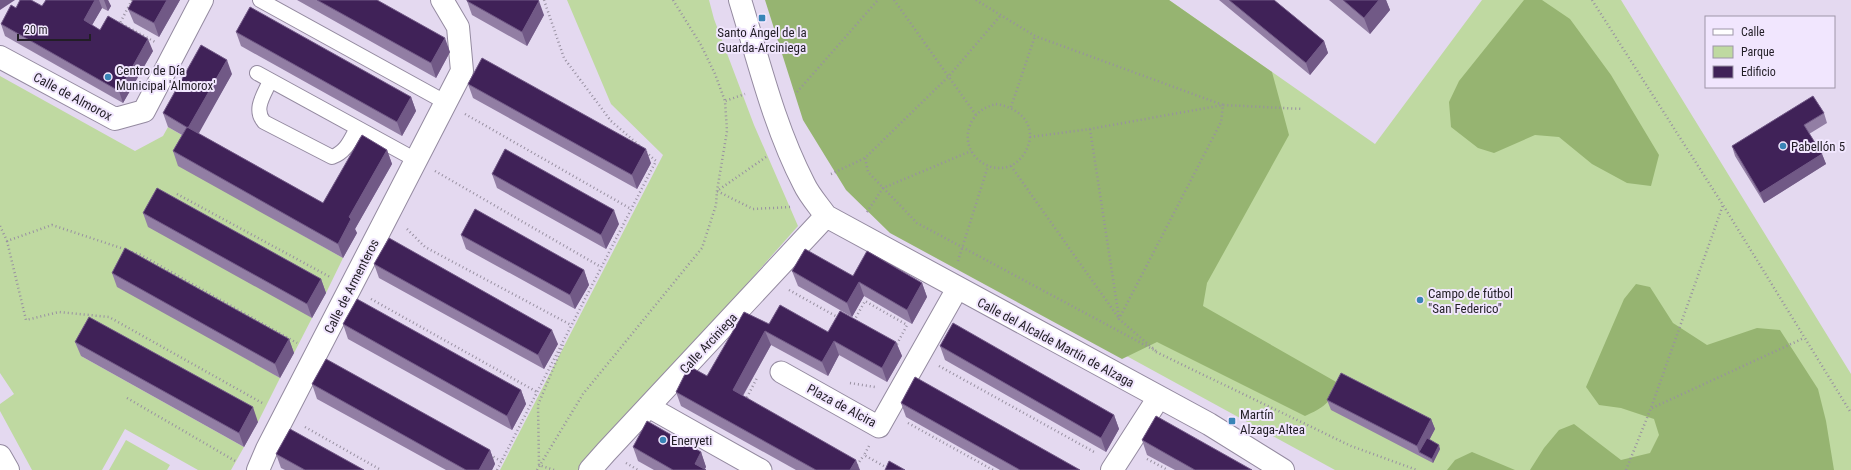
<svg xmlns="http://www.w3.org/2000/svg" width="1851" height="470" font-family="'Roboto Condensed',sans-serif">
<rect width="100%" height="100%" fill="#e4d9f0"/>
<!-- green -->
<path fill="#bfd9a1" d="M567,0H709L714,19L754,125L798,226L582,470H500L663,155L611,104Z
M1169,0L1375,144L1482,0H1621L1851,374V470H1335L913,239Z
M0,76L135,151L163,136L168,127L192,141L288,227L343,258L326,293L162,202L312,318L294,353L226,347L280,378L258,422L81,356L244,447L231,470H198L125,429L102,470H32L0,411V404L14,394L0,373Z
M126,440L170,465L167,470H109Z"/>
<!-- forest -->
<path fill="#96b471" d="M765,0H1169L1272,72L1289,135L1207,283L1203,306L1338,383C1331,403 1323,408 1305,416L1157,342L1122,359L890,233L846,190L803,120Z
M1524,0H1542L1570,19L1611,75L1659,155L1651,186L1627,183L1592,164L1559,137L1535,135L1494,153L1478,148L1451,127L1449,102L1459,81Z
M1636,284L1650,287L1673,323L1707,345L1757,328L1780,330L1818,389L1826,421L1834,470H1530L1544,448L1559,430L1574,424L1621,460L1650,453L1659,435L1654,419L1621,408L1599,405L1586,387L1624,299Z
M1472,452L1515,470H1447L1455,460Z"/>
<g fill="none" stroke-linecap="round" stroke-linejoin="round">
<!-- service casing -->
<g stroke="#948aa0" stroke-width="16">
<path id="service" d="M260,0L445,102
M257,73L416,160
M270,81C264,95 253,109 264,122L332,157C346,152 350,141 357,128"/>
</g>
<!-- pedestrian casing -->
<g stroke="#948aa0" stroke-width="23">
<path id="pedestrian" d="M781,372L879,427L957,289
M649,407L761,470"/>
</g>
<!-- minor casing -->
<g stroke="#948aa0" stroke-width="24">
<path id="minor" d="M740,0C759,62 774,126 804,184C809,195 819,206 826,216L1209,424L1283,470
M0,57L115,119L144,111L202,0
M0,456L8,470
M258,470L267,449L462,71L458,27L442,0
M590,470L606,452L826,216
M1112,470L1159,397"/>
</g>
<!-- path -->
<path stroke="#9890a1" stroke-width="2.5" stroke-dasharray="1 3" stroke-linecap="butt" d="M132,0L120,23L155,42
M544,0L564,58L611,121L641,147
M673,0L701,45L715,74L725,101
M894,0L976,115
M976,0L1035,36L1223,105L1221,122L1119,319L1156,351L917,223L868,172L865,158L949,76L1001,15
M1592,0L1723,205L1851,413
M797,92L878,0
M996,104C1022,108 1040,128 1024,154C1002,187 953,156 972,121C978,111 985,107 996,104Z
M1011,107L1035,36
M465,114L631,209
M1090,129L1119,318
M1030,137L1090,129L1223,105L1303,109
M766,157L717,191L753,209L791,207
M1011,166L1118,317
M435,171L601,267
M831,174L865,158
M177,194L330,277
M867,212L883,188L971,151
M0,226L7,241L52,225L127,250
M407,229L425,247L571,325
M7,241L26,320L59,312L109,317L264,404
M132,252L141,255L297,343
M958,261L988,166
M789,290L839,318
M371,299L537,392
M854,321L865,301L907,325L896,346
M1156,352L1351,446L1417,470
M939,366L1096,453
M850,383L875,387
M127,398L237,462
M745,401L757,378
M1652,408L1804,338
M908,423L993,470
M305,427L381,470
M869,446L864,455L891,470
M490,455L501,461
M1147,459L1168,470
M626,463L638,470
M857,465L864,455
M497,470L656,161L646,152
M537,470L583,394L702,248L716,205L717,191L727,131L725,101L745,94
M554,470L539,465L538,405L563,345
M1626,470L1651,408L1723,205"/>
<!-- service -->
<use href="#service" stroke="#fff" stroke-width="14"/>
<!-- pedestrian -->
<use href="#pedestrian" stroke="#fff" stroke-width="21"/>
<!-- minor -->
<use href="#minor" stroke="#fff" stroke-width="22"/>
</g>
<!-- wall -->
<path fill="#927ea4" d="M46,0H108L111,6L108,11L102,8L92,25L100,30L153,51L123,103L5,36L1,24L16,8L42,6Z
M133,0H180L159,37L134,23L128,9Z
M297,0H377L450,52L436,78Z
M1219,0H1274L1324,41L1328,53L1310,75Z
M1329,0H1386L1390,10L1370,34Z
M467,1L544,15L527,46L472,15Z
M236,32L411,97L416,111L402,136L241,46Z
M232,74L198,133L323,203L387,150L392,164L355,229L357,233L343,258L178,166L173,151L182,135L168,127L163,113Z
M468,84L651,163L637,189L473,98Z
M1824,113L1827,123L1809,134L1822,154L1826,164L1764,203L1735,156L1732,146Z
M492,174L619,224L606,249L497,188Z
M143,213L321,279L326,293L312,318L148,227Z
M461,235L584,270L589,285L575,309L466,249Z
M374,264L558,344L544,369L379,278Z
M792,271L853,276L922,283L927,297L912,324L864,296L852,317L798,286Z
M112,273L289,339L294,353L280,378L117,287Z
M343,324L521,390L526,404L512,430L348,339Z
M769,324L896,342L902,356L887,382L839,355L828,376L771,345L743,396L860,470H796L681,406L676,392L707,376Z
M75,342L258,422L244,447L81,356Z
M940,346L1114,415L1119,429L1106,452L945,360Z
M312,384L490,450L495,464L492,470H446L317,399Z
M1327,400L1431,419L1435,429L1429,440L1440,449L1433,463L1331,410Z
M901,403L1080,470H1000L906,417Z
M1142,440L1252,470H1175L1147,455Z
M633,447L701,452L706,467L705,469L706,470H654L638,461Z
M276,454L364,470H285L281,468Z"/>
<!-- shaded-wall -->
<path fill="#715986" d="M0,0H15L0,10Z
M95,0H99L102,8L88,32L84,20Z
M104,0H108L111,6L108,11Z
M167,0H180L159,37L154,23Z
M1379,0H1386L1390,10L1370,34L1364,18Z
M539,1L544,15L527,46L522,32Z
M445,38L450,52L436,78L431,63Z
M148,39L153,51L123,103L119,91Z
M1324,41L1328,53L1310,75L1306,63Z
M227,60L232,74L194,142L188,128Z
M411,97L416,111L402,136L397,122Z
M646,149L651,163L637,189L632,175Z
M387,150L392,164L355,229L357,233L343,258L338,244L349,217Z
M1822,154L1826,164L1764,203L1760,193Z
M614,210L619,224L606,249L601,235Z
M584,270L589,285L575,309L570,295Z
M321,279L326,293L312,318L307,304Z
M859,282L864,296L852,317L847,303Z
M922,283L927,297L912,324L907,310Z
M552,330L558,344L544,369L538,355Z
M765,331L771,345L738,404L733,390Z
M289,339L294,353L280,378L275,364Z
M834,341L839,355L828,376L822,362Z
M896,342L902,356L887,382L882,368Z
M521,390L526,404L512,430L507,416Z
M253,407L258,422L244,447L239,433Z
M1114,415L1119,429L1106,452L1101,438Z
M1431,419L1435,429L1422,454L1419,452L1417,446Z
M1439,445L1440,449L1433,463L1432,459Z
M490,450L495,464L492,470H479Z
M701,452L706,467L704,470L695,464Z
M856,460L860,470H850Z"/>
<!-- building -->
<path fill="#402258" stroke="#715986" d="M20,0H31L42,6L46,0H95L84,20L100,30L108,16L148,39L119,91L1,24L11,5L16,8Z
M133,0H167L154,23L128,9Z
M317,0H377L445,38L431,63Z
M467,0H538L539,1L522,32L467,1Z
M1229,0H1274L1324,41L1306,63Z
M1343,0H1379L1364,18Z
M250,7L411,97L397,122L236,32Z
M201,45L227,60L188,128L163,113Z
M482,58L646,149L632,175L468,84Z
M1813,96L1824,113L1804,125L1822,154L1760,193L1732,146Z
M187,127L323,203L362,135L387,150L349,217L351,219L338,244L173,151Z
M505,149L614,210L601,235L492,174Z
M157,188L321,279L307,304L143,213Z
M475,209L584,270L570,295L461,235Z
M389,238L552,330L538,355L374,264Z
M125,248L289,339L275,364L112,273Z
M805,249L853,276L867,251L922,283L907,310L859,282L847,303L792,271Z
M357,299L521,390L507,416L343,324Z
M780,305L828,332L840,311L896,342L882,368L834,341L822,362L765,331L733,390L856,460L850,470H816L676,392L689,366L707,376L744,312L769,324Z
M89,317L253,407L239,433L75,342Z
M953,323L1114,415L1101,438L940,346Z
M326,359L490,450L479,470H466L312,384Z
M1341,373L1431,419L1417,446L1327,400Z
M915,377L1080,470H1020L901,403Z
M1156,416L1252,470H1195L1142,440Z
M647,421L701,452L695,464L706,470H673L633,447Z
M290,429L364,470H305L276,454Z
M1427,438L1439,445L1432,459L1419,452Z
M889,461L905,470H885Z"/>
<!-- markers -->
<g fill="#3984b7" stroke="#f1e6fe" stroke-width="1.5">
<rect x="758" y="14" width="8" height="8" rx="2"/>
<circle cx="108" cy="77" r="4"/>
<circle cx="1783" cy="146" r="4"/>
<circle cx="1420" cy="300" r="4"/>
<rect x="1228" y="417" width="8" height="8" rx="2"/>
<circle cx="663" cy="440" r="4"/>
</g>
<g text-anchor="middle" stroke-width="4" stroke-linejoin="round" paint-order="stroke">
<!-- poi labels -->
<g font-size="13" fill="#221e26" stroke="#f1e6fe" text-anchor="start">
<text x="762" y="37" text-anchor="middle">Santo Ángel de la<tspan x="762" dy="15">Guarda-Arciniega</tspan></text>
<text x="116" y="75">Centro de Día<tspan x="116" dy="15">Municipal 'Almorox'</tspan></text>
<text x="1791" y="151">Pabellón 5</text>
<text x="1428" y="298">Campo de fútbol<tspan x="1428" dy="15">"San Federico"</tspan></text>
<text x="1240" y="419">Martín<tspan x="1240" dy="15">Alzaga-Altea</tspan></text>
<text x="671" y="445">Eneryeti</text>
</g>
<!-- street labels -->
<g font-size="13" fill="#221e26" stroke="#f1e6fe">
<text transform="translate(73 96) rotate(28)" y="5">Calle de Almorox</text>
<text transform="translate(351 286) rotate(-63)" y="5">Calle de Armenteros</text>
<text transform="translate(1056 342) rotate(28)" y="5">Calle del Alcalde Martín de Alzaga</text>
<text transform="translate(708 343) rotate(-47)" y="5">Calle Arciniega</text>
<text transform="translate(842 405) rotate(28)" y="5">Plaza de Alcira</text>
</g>
</g>
<!-- legend -->
<rect x="1705" y="16" width="130" height="72" fill="#f1e6fe" stroke="#9e96a8"/>
<rect x="1713" y="29" width="20" height="6" fill="#ffffff" stroke="#9e96a8"/>
<text x="1741" y="36" font-size="12" fill="#221e26">Calle</text>
<rect x="1713" y="46" width="20" height="12" fill="#bfd9a1" stroke="#9e96a8"/>
<text x="1741" y="56" font-size="12" fill="#221e26">Parque</text>
<rect x="1713" y="66" width="20" height="12" fill="#402258" stroke="#9e96a8"/>
<text x="1741" y="76" font-size="12" fill="#221e26">Edificio</text>
<!-- scale -->
<path d="M18 34v6h72v-6" fill="none" stroke="#221e26" stroke-width="2"/>
<text x="24" y="34" font-size="12" fill="#221e26" stroke="#f1e6fe" stroke-width="3" paint-order="stroke">20 m</text>
</svg>
